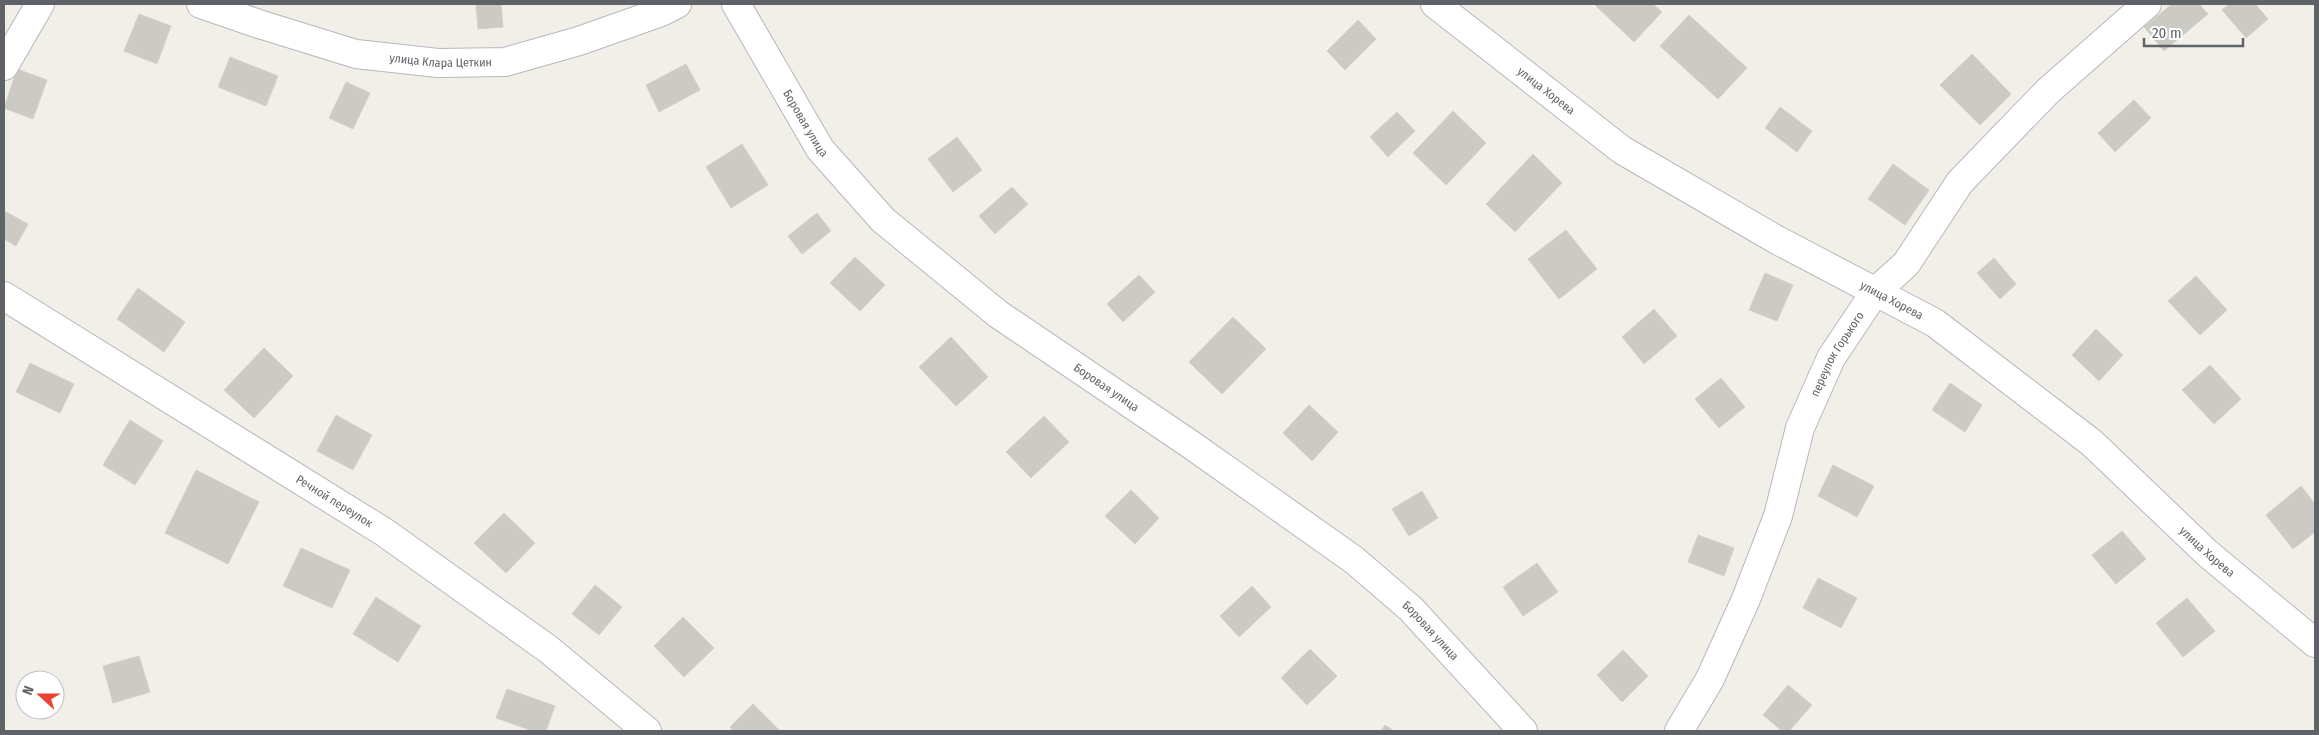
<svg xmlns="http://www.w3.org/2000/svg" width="2319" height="735" font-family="'Fira Sans Condensed',sans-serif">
<rect width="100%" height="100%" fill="#f1efe8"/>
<!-- building -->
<path fill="#cccac5" stroke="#d6d1c6" d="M476,4H501L503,27L478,29Z
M1594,4H1653L1662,12L1634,42Z
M2172,4H2199L2208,14L2164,51L2144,27Z
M2229,4H2255L2268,19L2246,38L2222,10Z
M139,14L171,26L157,64L124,51Z
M1689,15L1747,68L1718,99L1660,46Z
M1358,20L1376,39L1345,70L1327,51Z
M1972,54L2011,94L1980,125L1940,85Z
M230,57L278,76L266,106L218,87Z
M686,64L700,90L659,112L646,85Z
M17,69L47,80L33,119L4,108Z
M346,82L370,93L353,129L329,118Z
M2134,100L2151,118L2115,152L2098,133Z
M1780,107L1812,131L1797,152L1765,128Z
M1453,111L1486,143L1446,185L1413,153Z
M1397,112L1415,131L1388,157L1370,137Z
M957,137L982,170L953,192L928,159Z
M742,144L768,185L731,208L706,167Z
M1533,154L1562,183L1515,232L1486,204Z
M1893,164L1929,190L1905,225L1868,199Z
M1012,187L1028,204L995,234L979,216Z
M4,211L28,224L16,246L4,239Z
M817,213L831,231L802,254L788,236Z
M1566,230L1597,269L1559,299L1528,259Z
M855,257L885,285L860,311L830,283Z
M1994,258L2016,284L2000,299L1977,273Z
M1765,273L1793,285L1777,321L1749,310Z
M1139,275L1155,292L1123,322L1107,304Z
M2196,276L2227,310L2200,335L2168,301Z
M138,288L185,322L164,352L117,319Z
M1654,309L1677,336L1644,364L1622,337Z
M1233,317L1266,349L1222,394L1189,362Z
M2096,329L2123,355L2099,381L2072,355Z
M951,337L988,377L956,406L919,367Z
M264,348L293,376L254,418L224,390Z
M30,363L74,384L60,413L16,392Z
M2210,365L2241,399L2214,424L2182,390Z
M1721,378L1745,407L1719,428L1695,399Z
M1950,383L1982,405L1965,432L1932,410Z
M1309,405L1338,432L1312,461L1283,433Z
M336,415L372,435L353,470L317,451Z
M1044,416L1069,442L1031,478L1006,452Z
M130,420L163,441L135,485L103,465Z
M1833,465L1874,486L1857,517L1818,496Z
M196,470L259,502L228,564L165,533Z
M2301,486L2315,504V532L2293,549L2266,515Z
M1131,490L1159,518L1135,544L1105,516Z
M1422,491L1438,518L1409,536L1392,509Z
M504,513L535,543L506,573L474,543Z
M2122,531L2146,559L2116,584L2092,555Z
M1698,535L1734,548L1724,576L1688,562Z
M301,548L350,570L332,608L283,586Z
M1537,563L1558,592L1523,616L1503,587Z
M1818,578L1857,598L1841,628L1803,608Z
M595,585L622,607L599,635L572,614Z
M1252,586L1271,607L1239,637L1220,616Z
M376,597L421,626L398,662L353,634Z
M2187,598L2215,631L2183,657L2156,623Z
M683,617L714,648L684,677L654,646Z
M1310,649L1337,676L1307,705L1281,678Z
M1623,650L1648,676L1622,702L1597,675Z
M139,656L150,692L113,703L103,666Z
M1788,685L1812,705L1789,731H1782L1763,715Z
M507,689L555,706L546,731H533L496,718Z
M753,704L780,731H733L730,727Z
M1385,725L1394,731H1381Z"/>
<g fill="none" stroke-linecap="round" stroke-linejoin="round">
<!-- minor casing -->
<g stroke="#b5b8bc" stroke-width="30">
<g id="minor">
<path id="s1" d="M201,4L259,24L356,54L438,63L505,62L579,41L661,12L677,4"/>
<path id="s2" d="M736,4L820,149L883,220L998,314L1190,444L1354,560L1411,609L1523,731"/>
<path id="s3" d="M1435,4L1622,150L1777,240L1935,323L2092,443L2207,553L2315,643"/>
<path d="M4,66L40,4"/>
<path id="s4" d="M4,296L384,532L548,649L647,731"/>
<path id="s5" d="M1679,731L1710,679L1746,599L1778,516L1800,428L1831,358L1875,292L1906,264L1960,182L2048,91L2147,4"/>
</g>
</g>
<!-- minor -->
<use href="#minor" stroke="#fff" stroke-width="28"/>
</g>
<g text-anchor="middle" stroke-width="4" stroke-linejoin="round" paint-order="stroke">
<!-- street labels -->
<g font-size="12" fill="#5f6368" stroke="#fff">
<text dy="4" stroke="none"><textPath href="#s1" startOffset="248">улица Клара Цеткин</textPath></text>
<text dy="4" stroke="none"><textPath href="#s3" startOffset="141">улица Хорева</textPath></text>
<text dy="4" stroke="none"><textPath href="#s2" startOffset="138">Боровая улица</textPath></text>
<text dy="4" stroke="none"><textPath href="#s3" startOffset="546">улица Хорева</textPath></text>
<text dy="4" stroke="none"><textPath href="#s5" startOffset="411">переулок Горького</textPath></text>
<text dy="4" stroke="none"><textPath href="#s2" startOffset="542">Боровая улица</textPath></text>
<text dy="4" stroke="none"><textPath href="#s4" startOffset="389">Речной переулок</textPath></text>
<text dy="4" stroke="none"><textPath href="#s3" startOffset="951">улица Хорева</textPath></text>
<text dy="4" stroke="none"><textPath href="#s2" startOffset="948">Боровая улица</textPath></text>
</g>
</g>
<!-- border -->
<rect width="2319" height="735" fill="none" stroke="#5f6368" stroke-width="10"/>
<!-- north arrow -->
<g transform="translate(40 695) rotate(291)"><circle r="24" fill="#ffffff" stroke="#bfc1c3"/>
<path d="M0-4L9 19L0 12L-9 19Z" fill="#ea4335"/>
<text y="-8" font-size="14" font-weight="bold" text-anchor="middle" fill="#5f6368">N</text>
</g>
<!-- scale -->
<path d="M2144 38v8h99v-8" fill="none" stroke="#5f6368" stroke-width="2.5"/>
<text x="2152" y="38" font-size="15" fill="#5f6368" stroke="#ffffff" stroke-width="4" paint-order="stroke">20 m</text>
</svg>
